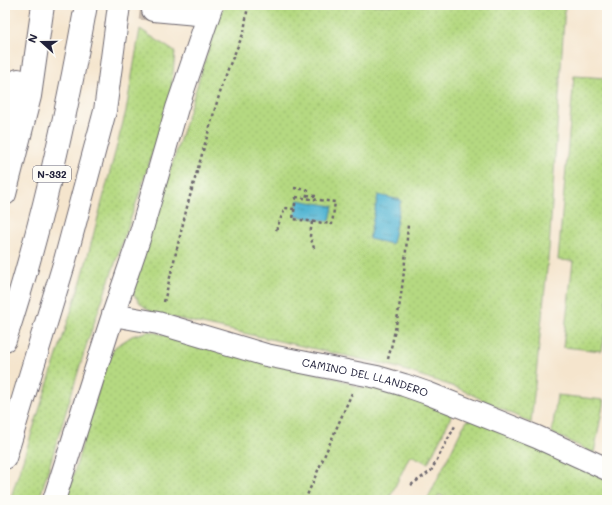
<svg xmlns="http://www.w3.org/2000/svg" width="612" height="505" font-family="Mali,sans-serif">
<defs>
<pattern id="grass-dots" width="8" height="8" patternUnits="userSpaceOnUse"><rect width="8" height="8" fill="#b5d981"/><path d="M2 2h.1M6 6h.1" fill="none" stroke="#9bba70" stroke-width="1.8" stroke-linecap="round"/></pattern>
<pattern id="water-ripples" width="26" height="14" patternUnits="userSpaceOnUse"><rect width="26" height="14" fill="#54b6d3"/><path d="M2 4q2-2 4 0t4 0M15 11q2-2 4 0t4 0" fill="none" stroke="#4594ac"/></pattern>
</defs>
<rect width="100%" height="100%" fill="#fdfcf7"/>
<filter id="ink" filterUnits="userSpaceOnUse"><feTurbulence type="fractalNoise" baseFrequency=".025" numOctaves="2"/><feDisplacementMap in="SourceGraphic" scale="8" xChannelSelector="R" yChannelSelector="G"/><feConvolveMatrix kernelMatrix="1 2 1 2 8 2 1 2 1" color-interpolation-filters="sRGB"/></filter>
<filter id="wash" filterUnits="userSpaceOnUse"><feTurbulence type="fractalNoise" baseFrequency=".012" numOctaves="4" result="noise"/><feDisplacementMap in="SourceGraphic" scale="16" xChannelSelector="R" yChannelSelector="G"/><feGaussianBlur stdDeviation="0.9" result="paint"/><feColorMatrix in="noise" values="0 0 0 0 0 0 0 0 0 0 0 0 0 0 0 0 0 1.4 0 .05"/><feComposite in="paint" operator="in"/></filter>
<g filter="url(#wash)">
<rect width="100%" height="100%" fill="#f5e5cd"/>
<!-- grass -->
<path fill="url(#grass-dots)" stroke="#6c7e5e" d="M224,5H565L549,249L531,423L458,388L392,366L153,313L142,305L133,294L137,276L213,35Z
M140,29L175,52L171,94L139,195L86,346L39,500H10L82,278L126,111Z
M574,76L607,78V334H605L602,351L563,347L573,261L558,260Z
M149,331L336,378L361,388L369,382L452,413L449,421L428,463L410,455L390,497L396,500H66L106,364L115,347L132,336Z
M557,395L604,400L594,453L552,433Z
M472,419L581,467L607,480V500H453L439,495L436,500H427L463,427L467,421Z"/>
<!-- water -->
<path fill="url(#water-ripples)" stroke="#3b6c87" d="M378,195L401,200L392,244L369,239Z
M298,200L333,206L330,221L295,216Z"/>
</g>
<g filter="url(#ink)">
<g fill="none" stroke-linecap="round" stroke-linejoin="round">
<!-- minor-tunnel -->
<path stroke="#cbbeb0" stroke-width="22" stroke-dasharray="22 11" stroke-linecap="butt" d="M107,5L153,10"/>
<!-- minor casing -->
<g stroke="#6c666e" stroke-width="24">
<g id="minor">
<path d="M153,10L208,15"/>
<path id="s1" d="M113,315L158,323L266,355L377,377L404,385L427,393L537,437L607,469"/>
<path d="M54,500L113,315L139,239L177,108L212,5"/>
</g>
</g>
<!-- highway casing -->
<g stroke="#6c666e" stroke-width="24">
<path id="highway" d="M5,130L18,80
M5,194L30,96L43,5
M5,340C41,231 66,118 86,5
M5,458L64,264L105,111L119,5"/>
</g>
<!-- path -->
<path stroke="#6c666e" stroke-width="2.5" stroke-dasharray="3 3" stroke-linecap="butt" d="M294,188L308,190L306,199
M307,195L316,196
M296,197L335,202L332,224L293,219Z
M312,222L310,236L315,251
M276,230L285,208L294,209
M164,302L188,203L217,102L228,69L244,32L248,5
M388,359C400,316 405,269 408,224
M411,485L431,471L455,426
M305,500L352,393"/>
<!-- minor -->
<use href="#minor" stroke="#fff" stroke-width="22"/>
<!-- highway -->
<use href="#highway" stroke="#fff" stroke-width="22"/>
</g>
</g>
<g text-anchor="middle" stroke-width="3.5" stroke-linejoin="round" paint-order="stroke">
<!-- shield labels -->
<rect fill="#fdfcf7" stroke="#646373" stroke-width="1" x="33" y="166" width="38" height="16" rx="3"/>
<g font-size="10" font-weight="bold" fill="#22223b">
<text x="52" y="178">N-332</text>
</g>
<!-- street labels -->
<g font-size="11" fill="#22223b" stroke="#fdfcf7">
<text dy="4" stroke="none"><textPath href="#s1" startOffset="260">CAMINO DEL LLANDERO</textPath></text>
</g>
</g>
<!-- margin -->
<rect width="612" height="505" fill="none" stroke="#fdfcf7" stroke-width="20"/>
<!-- north arrow -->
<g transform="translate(42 42) rotate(291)" stroke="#fdfcf7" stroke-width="3" paint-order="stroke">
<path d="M0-3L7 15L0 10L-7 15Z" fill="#22223b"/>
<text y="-6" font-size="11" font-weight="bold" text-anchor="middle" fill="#22223b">N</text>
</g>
</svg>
